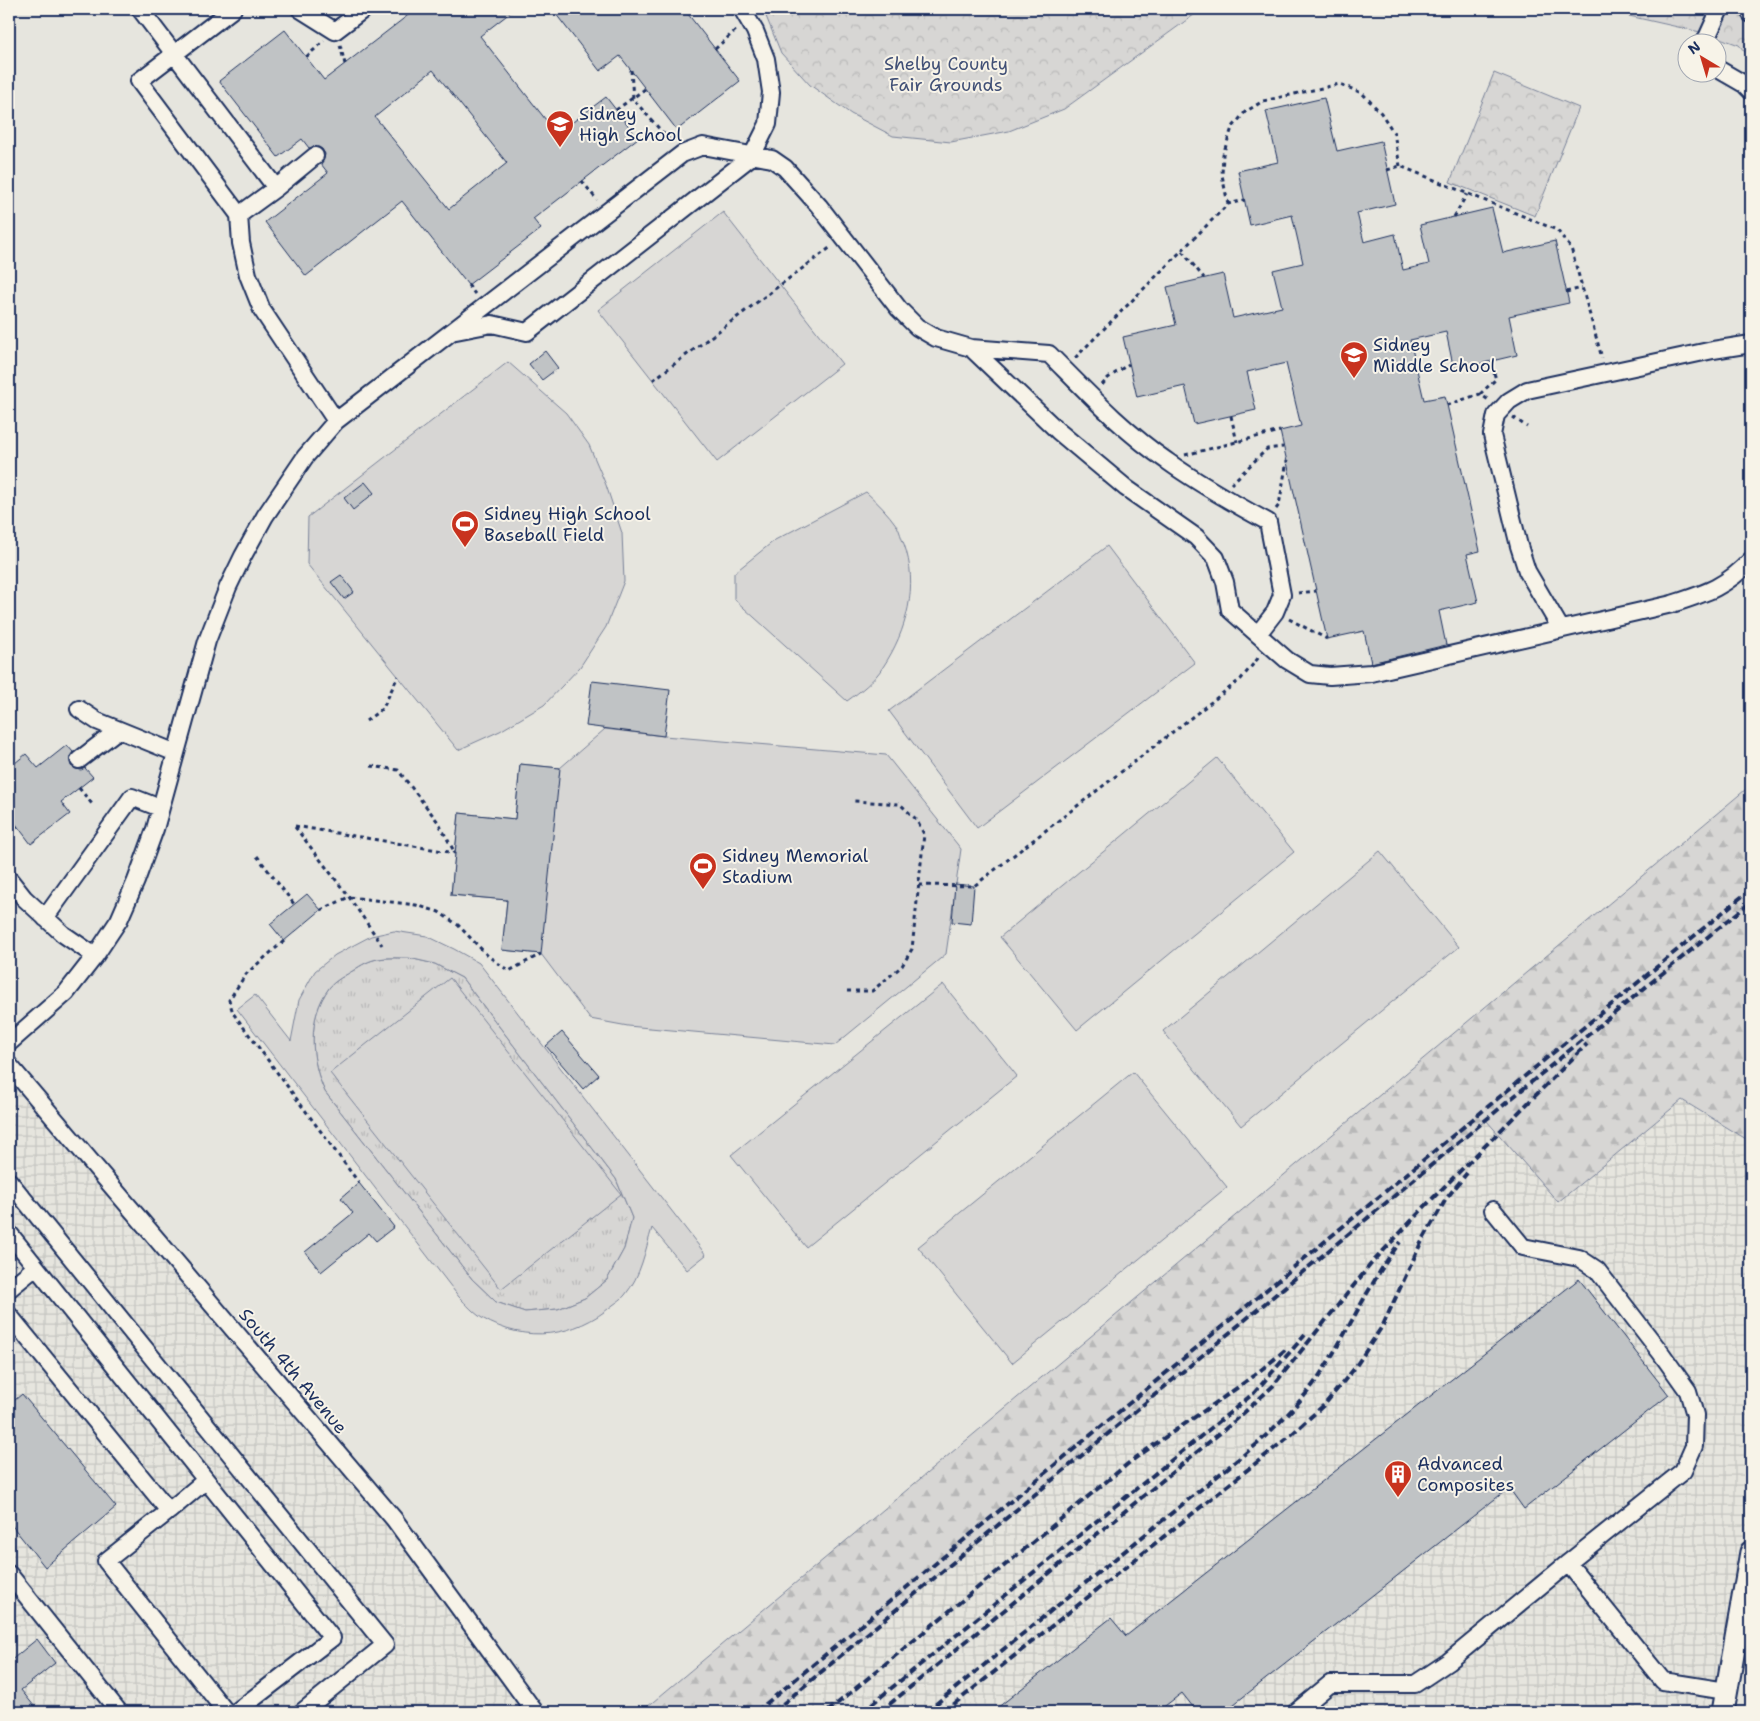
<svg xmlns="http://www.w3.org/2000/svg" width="1760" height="1721" font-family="'Shantell Sans',sans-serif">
<defs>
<pattern id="industrial-grid" width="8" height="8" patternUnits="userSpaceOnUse" patternTransform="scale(1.25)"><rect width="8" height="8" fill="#e6e5de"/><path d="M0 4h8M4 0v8" fill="none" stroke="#c5c5c1"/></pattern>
<pattern id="grass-tufts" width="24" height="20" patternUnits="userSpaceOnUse" patternTransform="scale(1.25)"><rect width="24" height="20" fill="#d7d6d4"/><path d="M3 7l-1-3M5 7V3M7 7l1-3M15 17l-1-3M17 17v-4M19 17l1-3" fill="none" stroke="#b8b8b8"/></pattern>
<pattern id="forest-firs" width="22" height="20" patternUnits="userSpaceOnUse" patternTransform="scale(1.25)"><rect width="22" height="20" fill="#d7d6d4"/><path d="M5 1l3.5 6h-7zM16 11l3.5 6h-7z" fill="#b8b8b8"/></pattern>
<pattern id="park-crowns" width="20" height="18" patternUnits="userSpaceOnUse" patternTransform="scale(1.25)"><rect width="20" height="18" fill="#d7d6d4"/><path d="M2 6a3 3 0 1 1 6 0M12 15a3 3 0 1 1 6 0" fill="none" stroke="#b8b8b8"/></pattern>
</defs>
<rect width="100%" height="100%" fill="#f7f3e8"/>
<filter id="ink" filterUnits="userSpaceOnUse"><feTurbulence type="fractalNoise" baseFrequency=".02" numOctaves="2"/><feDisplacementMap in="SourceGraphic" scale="10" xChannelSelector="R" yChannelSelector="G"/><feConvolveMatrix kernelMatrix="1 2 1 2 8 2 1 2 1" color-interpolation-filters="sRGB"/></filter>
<g filter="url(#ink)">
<!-- built -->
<path fill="#e6e5de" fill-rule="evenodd" d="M9,9H763L781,53L1064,109L1202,9H1598L1709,34L1739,45L1751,59V785L641,1712H535L9,1065ZM1688,42H1718V72H1688Z
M1751,1552V1712H1723Z"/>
<!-- industrial -->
<path fill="url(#industrial-grid)" d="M9,1065L394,1519L535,1712H9Z
M1682,1100L1751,1142V1552L1723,1712H773L1487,1119L1558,1201Z"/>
<!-- grass -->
<path fill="url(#grass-tufts)" stroke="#798299" d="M409,958L435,964L462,978L616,1179L632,1218L624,1249L607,1280L585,1298L558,1309L525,1312L496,1302L472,1279L325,1092C310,1060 307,1018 329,988C334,981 346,975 354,970C361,965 370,960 378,959C388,957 399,958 409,958Z"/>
<!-- forest -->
<path fill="url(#forest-firs)" stroke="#798299" d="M1751,785V1142L1682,1100L1558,1202L1486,1120L773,1712H641Z"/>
<!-- park -->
<path fill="url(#park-crowns)" stroke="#798299" d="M763,9H1202L1064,109L1009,131L951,142L893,136L851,114L810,85L781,53Z
M1598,9H1751V59L1739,45L1709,34Z
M1494,73L1579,108L1535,216L1450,182Z"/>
<!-- garden -->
<path fill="#d7d6d4" stroke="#798299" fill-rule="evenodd" d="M723,212L842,364L717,462L598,310Z
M508,362L566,413L589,445L606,485L622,533L624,581L606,627L580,667L544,705L500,731L458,750L307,564L308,517Z
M866,492C877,502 888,513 897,526C900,531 901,538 904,544C919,585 907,631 883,667C874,681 861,691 847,701L734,599V573L775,540Z
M1107,546L1195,663L977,828L889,711Z
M605,729L664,736L886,755L961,849L946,954L835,1045L628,1026L590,1019L541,954L502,950L507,900L451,895L459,813L515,819L520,764L560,768Z
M1217,758L1294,852L1077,1030L1000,937Z
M1380,851L1459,947L1241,1126L1163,1031Z
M394,931L427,936L454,949L479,963L706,1255L687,1270L652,1228C645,1251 641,1276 625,1295C622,1299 617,1302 613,1305C575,1337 526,1344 482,1318C474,1313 466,1304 459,1297L237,1009L255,995L291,1041L299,1000L315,971L335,955L371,936ZM409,958L435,964L462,978L616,1179L632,1218L624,1249L607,1280L585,1298L558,1309L525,1312L496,1302L472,1279L325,1092C310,1060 307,1018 329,988C334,981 346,975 354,970C361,965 370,960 378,959C388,957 399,958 409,958Z
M450,978L621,1194L501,1289L330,1073Z
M943,984L1017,1076L806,1247L731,1155Z
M1133,1072L1227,1187L1012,1363L918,1247Z"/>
<!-- building -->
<path fill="#c0c3c5" stroke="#1b2f5e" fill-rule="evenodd" d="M416,9H515L480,36L557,134L606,97L638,138L533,219L541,229L468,285L402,201L306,276L265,222L328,173L321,164L324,159L325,154L322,149L318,147L309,148L302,139L278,157L219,81L285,30L324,80ZM433,70L507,163L449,209L375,117Z
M552,9H684L740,81L677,130L620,56L600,71Z
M1324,98L1337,151L1381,141L1395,204L1357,213L1364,242L1395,234L1403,270L1429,264L1420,225L1492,208L1503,253L1555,241L1569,303L1509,316L1517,355L1454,370L1446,332L1410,340L1424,400L1445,396L1480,551L1467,554L1478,602L1439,611L1446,645L1371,663L1364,631L1327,639L1280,431L1301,426L1286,363L1247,372L1256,410L1194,424L1185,386L1137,397L1123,337L1176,325L1167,287L1223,274L1233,318L1282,307L1273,270L1303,263L1292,215L1250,225L1238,171L1278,162L1266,111Z
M545,351L558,368L542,380L529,364Z
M365,482L374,493L353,510L344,498Z
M341,575L354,592L344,599L331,582Z
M592,681L670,690L664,736L586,726Z
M67,745L73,752L70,757L71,766L76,769L81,770L85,768L93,777L61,802L70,814L31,844L9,815V768L26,754L38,768Z
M520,764L560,768L541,954L502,950L507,900L451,895L459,813L515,819Z
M955,884L974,886L971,924L952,922Z
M307,894L321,910L284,941L270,924Z
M562,1032L599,1075L583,1089L546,1046Z
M359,1183L394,1227L376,1241L369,1233L321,1272L305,1252L353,1213L341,1198Z
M1579,1279L1669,1395L1524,1509L1509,1488L1224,1712H1197L1182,1693L1157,1712H992L1111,1618L1126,1636Z
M22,1394L116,1507L45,1567L9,1522V1405Z
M37,1639L55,1663L21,1690L39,1712H9V1662Z"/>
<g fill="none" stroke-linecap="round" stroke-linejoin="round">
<!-- minor casing -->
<g stroke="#1b2f5e" stroke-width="20">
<path id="minor" d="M140,9L276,188L239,215L241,243L248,275L262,310L336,421
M233,9L139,81L239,215
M300,9L335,31L364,9
M1748,9L1751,14
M1705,42L1720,9
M1718,69L1744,84L1751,91
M276,188L315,156
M456,331L492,324L527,332L752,156L768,124L771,92L766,59L755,31L742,9
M971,348L1058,431L1126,488L1196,537L1216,558L1225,582L1230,610L1287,660L1310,674L1330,676L1371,673L1672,604C1706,593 1726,587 1751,560
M1561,629L1527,571L1519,546L1492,435L1496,415L1509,401L1527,390L1713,350L1751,344
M79,709L97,721L176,753
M79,760L118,730
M9,879L24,898L63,934L95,956
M45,918L132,797L160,808
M9,1043L66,993L95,956L119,920L136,881L155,829L207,641L228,587L243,556L265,516L305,457L336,421L682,154L703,146L772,159L785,168L819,206L899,309L917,327L936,338L971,348L1049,354C1086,391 1123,431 1167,461C1199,484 1233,503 1268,522L1282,595L1275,612L1258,634
M9,1065L394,1519L535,1712
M9,1181L385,1645L302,1712
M1493,1210L1523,1247L1579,1258L1597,1270L1661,1353L1688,1391L1695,1415L1694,1446L1683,1471L1568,1563
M9,1233L332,1638L236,1712
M9,1289L36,1267
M9,1315L169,1511L106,1561L226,1712
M169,1511L206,1480
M9,1574L119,1712
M1296,1712L1330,1684H1415L1448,1662L1568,1563L1663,1681L1726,1691"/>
</g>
<!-- major casing -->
<g stroke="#1b2f5e" stroke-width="25">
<path id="major" d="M1723,1712L1751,1552"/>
</g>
<!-- path -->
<path stroke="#1b2f5e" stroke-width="3" stroke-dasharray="4 4" stroke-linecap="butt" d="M340,45L345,64
M715,49L737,29
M306,57L324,41
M631,70L633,99L672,143
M616,110L645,89
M1387,170L1400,166L1557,230L1571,248L1602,358
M582,181L597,200
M1228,204L1222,175L1223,154L1232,128L1245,112L1263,101L1340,84L1362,93L1381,113L1394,133L1400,166
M1454,217L1467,194
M1182,251L1204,278
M468,285L475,294
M1566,292L1582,288
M1075,358L1228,204L1245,200
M653,380L831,247
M1102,385L1108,378L1129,364
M1480,394L1496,379L1490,362
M1447,405L1480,394L1490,401
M1231,416L1237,442
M1513,417L1527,427
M1185,455L1280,431
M1231,484L1267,449L1283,447
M1276,509L1279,505L1287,461
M1298,593L1316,591
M1289,619L1327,639
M366,721L383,708L398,676
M371,766L398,770L438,822L455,853
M79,788L92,804
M295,826L455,853
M295,827L349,897L382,945
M9,832L17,826
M257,856L294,904
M919,885L974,886L1241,679L1259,657
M321,910L349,897L416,905L439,912L458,925L488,956L509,971L541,954
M284,941L246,974L229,1000L233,1013L359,1183
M847,991H872L902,966L912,949L924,834L916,819L900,804L854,801"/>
<!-- minor -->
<use href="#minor" stroke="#f7f3e8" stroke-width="16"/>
<!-- major -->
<use href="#major" stroke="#f7f3e8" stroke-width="21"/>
<!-- rail -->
<path stroke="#1b2f5e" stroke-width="4" stroke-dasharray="8 4" stroke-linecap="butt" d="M756,1712L1751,889
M773,1712L1653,981L1751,902
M827,1712L1130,1462C1182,1424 1237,1392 1285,1350
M862,1712L1254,1393L1305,1335
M880,1712L1236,1420L1273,1386L1371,1264L1432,1199L1587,1044
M926,1712L1257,1444C1281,1421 1305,1399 1323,1370C1350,1328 1370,1282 1400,1242
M944,1712L1291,1435L1325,1404L1354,1369L1383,1325L1420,1245L1446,1199L1467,1173"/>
</g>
</g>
<!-- icons -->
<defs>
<g id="school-pin" transform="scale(1.4375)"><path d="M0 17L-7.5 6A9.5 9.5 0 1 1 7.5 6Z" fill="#c8321e" stroke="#f7f3e8"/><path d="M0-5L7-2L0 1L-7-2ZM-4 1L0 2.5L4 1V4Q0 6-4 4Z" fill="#fff"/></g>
<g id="stadium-pin" transform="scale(1.4375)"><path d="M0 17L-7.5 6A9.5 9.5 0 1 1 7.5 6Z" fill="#c8321e" stroke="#f7f3e8"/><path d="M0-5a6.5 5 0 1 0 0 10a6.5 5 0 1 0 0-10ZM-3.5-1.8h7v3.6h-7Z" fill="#fff"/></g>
<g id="building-pin" transform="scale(1.4375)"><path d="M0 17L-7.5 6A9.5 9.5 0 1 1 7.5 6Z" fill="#c8321e" stroke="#f7f3e8"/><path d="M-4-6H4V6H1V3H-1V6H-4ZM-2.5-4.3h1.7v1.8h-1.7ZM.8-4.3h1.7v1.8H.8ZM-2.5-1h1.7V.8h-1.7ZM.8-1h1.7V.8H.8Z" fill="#fff"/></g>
</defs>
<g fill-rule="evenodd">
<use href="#school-pin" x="560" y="124"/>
<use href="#school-pin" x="1354" y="355"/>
<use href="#stadium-pin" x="465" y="524"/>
<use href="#stadium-pin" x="703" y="866"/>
<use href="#building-pin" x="1398" y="1474"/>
</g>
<g text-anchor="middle" stroke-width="4" stroke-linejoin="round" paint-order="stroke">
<!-- park labels -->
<g font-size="18" fill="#415076" stroke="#f7f3e8">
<text x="946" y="70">Shelby County<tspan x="946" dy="21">Fair Grounds</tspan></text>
</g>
<!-- poi labels -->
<g font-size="18" fill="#1b2f5e" stroke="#f7f3e8" text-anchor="start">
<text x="579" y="120">Sidney<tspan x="579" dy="21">High School</tspan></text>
<text x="1373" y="351">Sidney<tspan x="1373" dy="21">Middle School</tspan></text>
<text x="484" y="520">Sidney High School<tspan x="484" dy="21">Baseball Field</tspan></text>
<text x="722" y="862">Sidney Memorial<tspan x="722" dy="21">Stadium</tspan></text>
<text x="1417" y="1470">Advanced<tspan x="1417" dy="21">Composites</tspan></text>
</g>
<!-- street labels -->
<g font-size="18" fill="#1b2f5e" stroke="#f7f3e8">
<text transform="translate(293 1371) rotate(50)" y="6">South 4th Avenue</text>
</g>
</g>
<!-- margin -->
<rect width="1760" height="1721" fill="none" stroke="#f7f3e8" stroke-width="30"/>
<rect x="15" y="15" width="1730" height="1691" fill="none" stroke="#1b2f5e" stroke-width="2" filter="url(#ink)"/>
<!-- north arrow -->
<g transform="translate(1702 58) rotate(322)"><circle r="24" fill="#f7f3e8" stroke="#9fa5b1"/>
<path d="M0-4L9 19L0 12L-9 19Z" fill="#c8321e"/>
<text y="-8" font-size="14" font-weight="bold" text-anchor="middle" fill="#1b2f5e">N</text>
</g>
</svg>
